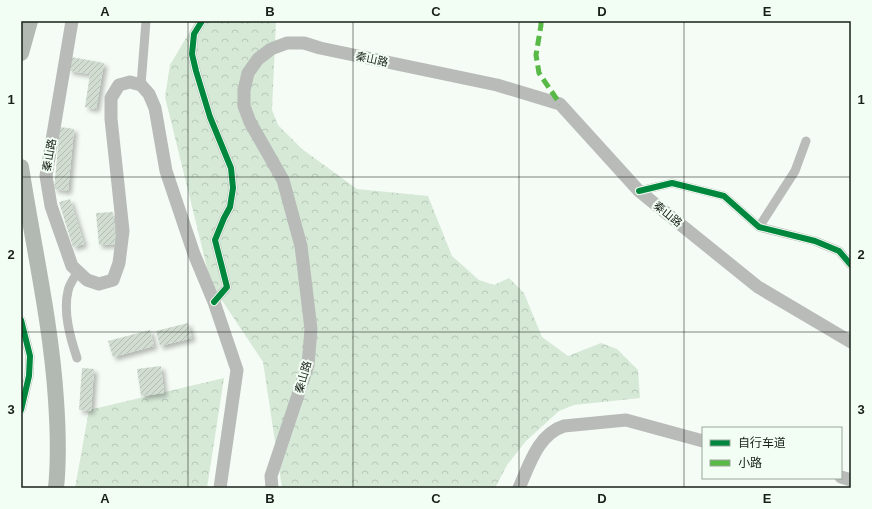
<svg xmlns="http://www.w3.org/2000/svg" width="872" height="509" font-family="Arial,'Noto Sans SC',sans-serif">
<defs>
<pattern id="forest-crowns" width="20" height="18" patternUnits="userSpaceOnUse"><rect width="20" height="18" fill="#d6e9d7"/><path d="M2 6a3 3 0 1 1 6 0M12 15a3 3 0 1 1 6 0" fill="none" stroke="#b7c8b8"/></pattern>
<pattern id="building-hatch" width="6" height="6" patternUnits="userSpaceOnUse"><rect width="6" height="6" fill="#d2ddd2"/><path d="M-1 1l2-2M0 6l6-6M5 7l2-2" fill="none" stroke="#b4bdb4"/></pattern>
<filter id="shadow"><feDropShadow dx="3.5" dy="3.5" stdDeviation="2" flood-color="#0004"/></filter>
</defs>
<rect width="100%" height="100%" fill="#f5fbf5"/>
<!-- forest -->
<path fill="url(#forest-crowns)" d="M196,21H276L272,110L278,125L302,149L357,189L428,196L452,256L479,280L494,285L509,278L524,293L542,337L568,356L601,343L617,349L638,370L640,398L574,405L559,411L526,441L507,465L495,488H282L263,362L211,284L165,97L170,65Z
M224,378L207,488H75L89,410Z"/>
<!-- building -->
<path fill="url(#building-hatch)" filter="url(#shadow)" d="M71,57L104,63L96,109L85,107L90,74L69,71Z
M60,127L74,129L68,191L54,189Z
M70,199L84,244L73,247L59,202Z
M113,212L116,244L99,245L96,213Z
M188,323L192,338L160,346L156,331Z
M150,330L154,346L113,357L108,341Z
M161,366L164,393L141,396L137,369Z
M82,368L94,369L91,411L79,410Z"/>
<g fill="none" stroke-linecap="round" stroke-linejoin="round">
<!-- minor -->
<path stroke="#b9bcb9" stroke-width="9" d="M202,21L194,34L192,54L196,71L210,117L231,168L233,188L230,207L224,218L215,240L227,287L214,302
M141,85L146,21
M639,191L672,183L724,196L759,227L815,241L839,251L851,265
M759,227L795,171L806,141
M21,320L30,356L29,376L21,410
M77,358C70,337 63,312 68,291C69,284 75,277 78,271"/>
<!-- secondary -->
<path stroke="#b8bbb8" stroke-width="13" d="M72,21L46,176L51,206L72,266L87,280L99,284L113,280L119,263L123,231L111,119V98L119,85L130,82L141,85L149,94L155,108L166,171L194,254L214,302L237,370L220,488
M841,477L851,480
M272,488L271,476L308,365L311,329L301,246L283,180L250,122L244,106V90L248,73L258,59L271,49L287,43H304L320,48L497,85L560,104L639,191L758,287L851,342
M519,488C529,466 538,434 564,426L626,420L703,441"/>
<!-- trunk -->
<path stroke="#b2b8b2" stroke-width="16" d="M21,53L30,21
M21,167C33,245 51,322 56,400C58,429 59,459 56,488"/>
<!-- quiet -->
<path stroke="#58b947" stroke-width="5" stroke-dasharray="10 5" stroke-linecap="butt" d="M541,21V25L536,55L539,73L560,104"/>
<!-- cycleway casing -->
<g stroke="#f2fef3" stroke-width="8">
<path id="cycleway" d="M202,21L194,34L192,54L196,71L210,117L231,168L233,188L230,207L224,218L215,240L227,287L214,302
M639,191L672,183L724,196L759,227L815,241L839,251L851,265
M21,320L30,356L29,376L21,410"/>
</g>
<!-- cycleway -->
<use href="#cycleway" stroke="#00873e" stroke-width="6"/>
</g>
<!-- grid -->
<path fill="none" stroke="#192019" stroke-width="1" stroke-opacity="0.55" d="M188,21V488M353,21V488M519,21V488M684,21V488M21,177H851M21,332H851"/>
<g text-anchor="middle" stroke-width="4" stroke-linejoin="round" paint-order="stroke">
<!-- street labels -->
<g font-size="11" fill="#192019" stroke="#f2fef3">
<text transform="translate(372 59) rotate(12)" y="4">秦山路</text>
<text transform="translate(49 155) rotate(-80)" y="4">秦山路</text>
<text transform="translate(668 214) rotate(39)" y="4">秦山路</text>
<text transform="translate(303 377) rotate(-74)" y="4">秦山路</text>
</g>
</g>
<!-- border -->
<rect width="872" height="509" fill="none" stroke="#f2fef3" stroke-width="44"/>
<!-- legend -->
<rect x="702" y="427" width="140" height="52" fill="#f2fef3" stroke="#9ba59c"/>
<rect x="710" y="440" width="20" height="6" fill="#00873e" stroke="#9ba59c"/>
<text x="738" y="447" font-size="12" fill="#192019">自行车道</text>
<rect x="710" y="460" width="20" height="6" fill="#58b947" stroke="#9ba59c"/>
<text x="738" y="467" font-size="12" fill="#192019">小路</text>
<rect x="22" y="22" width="828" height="465" fill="none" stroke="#192019" stroke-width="1.5"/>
<g font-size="13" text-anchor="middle" font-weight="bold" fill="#192019">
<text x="105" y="16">A</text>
<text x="270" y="16">B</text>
<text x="436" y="16">C</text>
<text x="602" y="16">D</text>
<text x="767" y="16">E</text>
<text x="11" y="104">1</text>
<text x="861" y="104">1</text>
<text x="11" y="259">2</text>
<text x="861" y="259">2</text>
<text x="11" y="414">3</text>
<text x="861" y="414">3</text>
<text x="105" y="503">A</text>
<text x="270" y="503">B</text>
<text x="436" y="503">C</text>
<text x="602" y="503">D</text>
<text x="767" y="503">E</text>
</g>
</svg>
